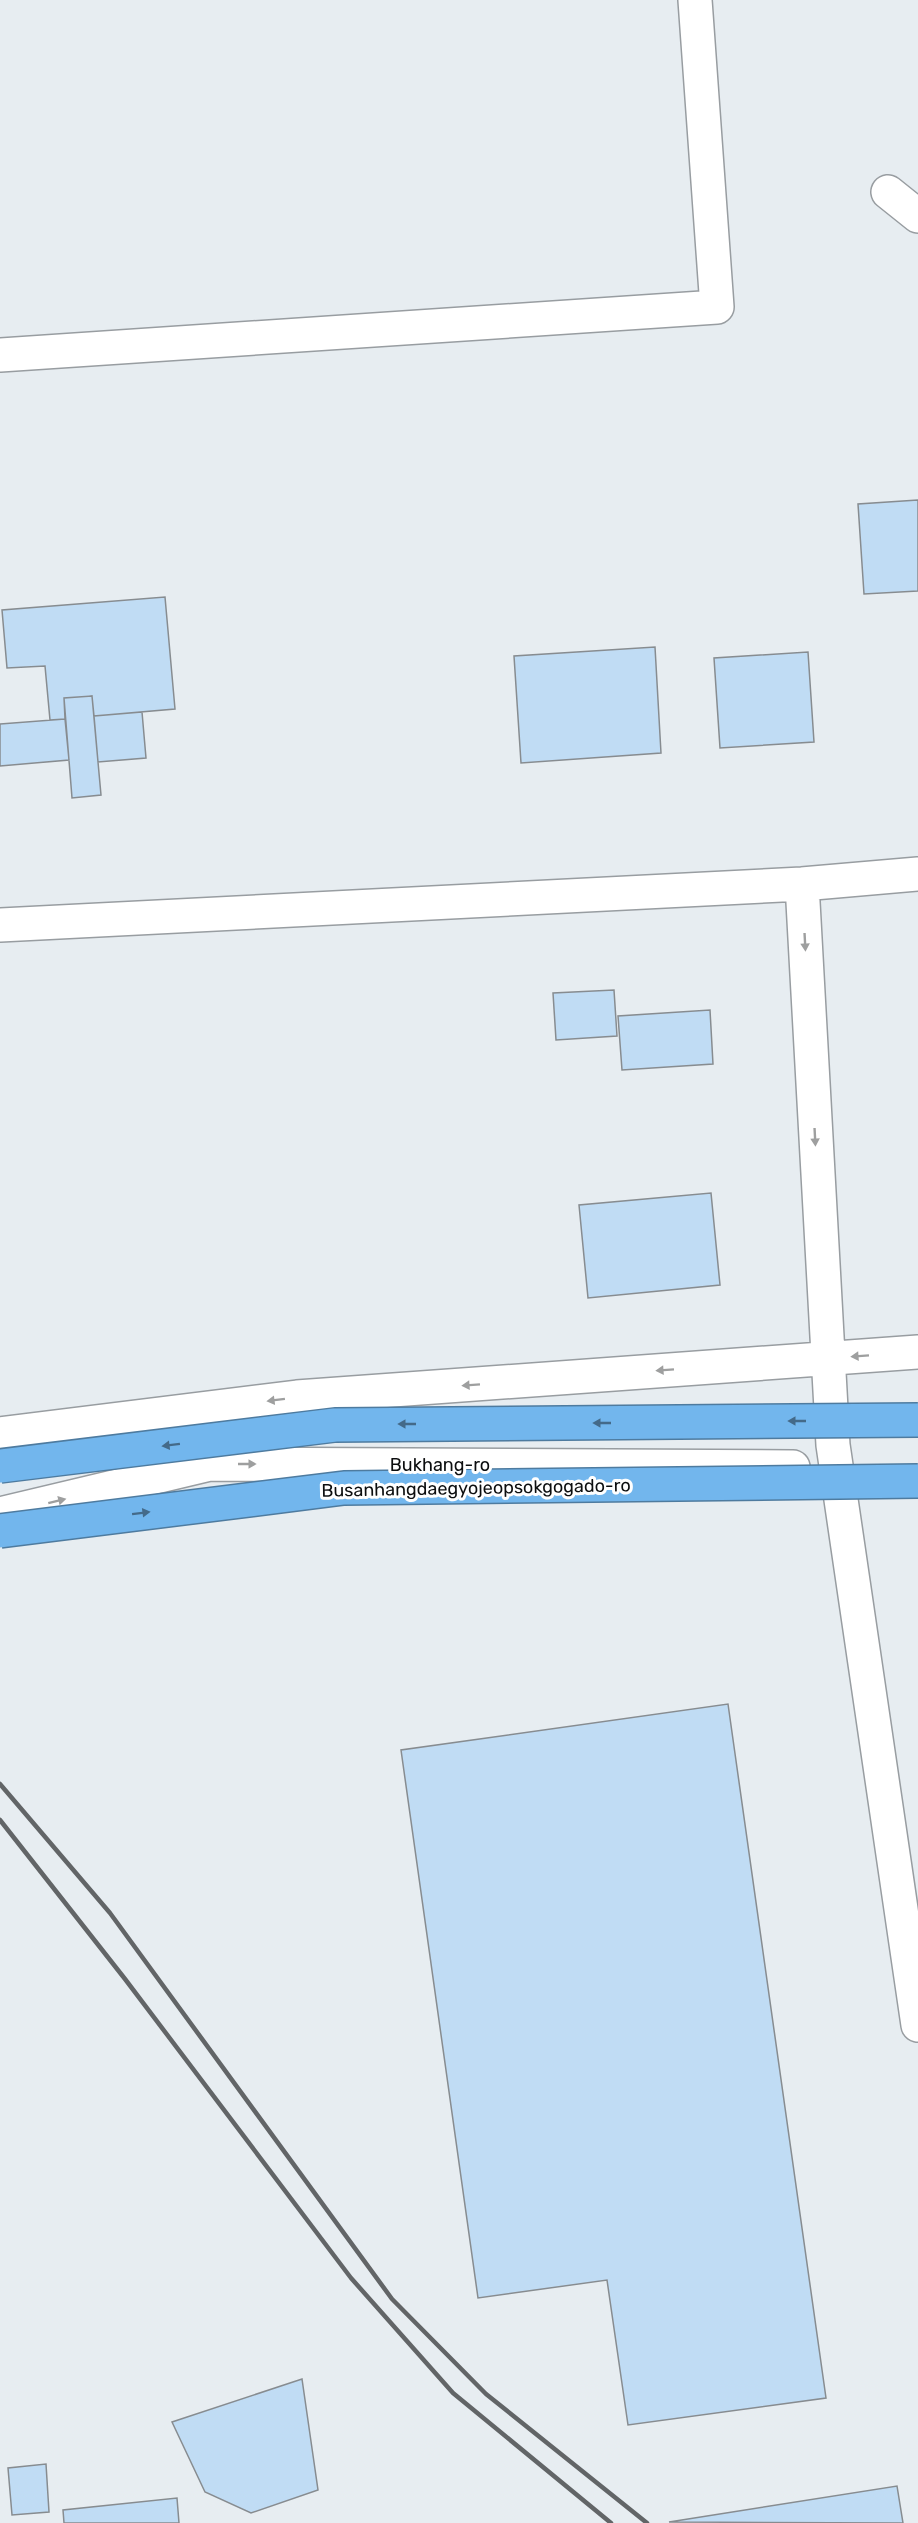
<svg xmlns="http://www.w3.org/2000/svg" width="918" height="2523" font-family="Rubik,sans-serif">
<rect width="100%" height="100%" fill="#e7edf1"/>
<!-- building -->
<path fill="#c0dcf4" stroke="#878c90" stroke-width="1.5" d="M918,500V591L864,594L858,504Z
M165,597L175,709L94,716L92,696L64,698L65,719L50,720L45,666L7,668L2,610Z
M655,647L661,753L521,763L514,656Z
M808,652L814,742L720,748L714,658Z
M92,696L101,795L72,798L64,698Z
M142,712L146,758L98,762L94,716Z
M65,719L69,760L0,766V724Z
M614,990L617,1036L556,1040L553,993Z
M710,1010L713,1064L622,1070L618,1016Z
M711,1193L720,1285L588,1298L579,1205Z
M728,1704L826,2398L628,2425L607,2280L478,2298L401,1750Z
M302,2379L318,2490L251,2513L205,2492L172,2422Z
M46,2464L49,2512L12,2515L8,2468Z
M897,2486L903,2523L669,2522Z
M177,2498L179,2523H64L63,2510Z"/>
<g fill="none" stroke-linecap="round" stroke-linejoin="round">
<!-- minor casing -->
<g stroke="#989da1" stroke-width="36">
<path id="minor" d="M888,192L918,216
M0,355L717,307L695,0
M802,884L833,1445L918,2025
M0,925L802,884L918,874
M0,1434L297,1397L918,1352
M0,1514L210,1464L793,1467"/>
</g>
<!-- minor -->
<use href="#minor" stroke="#fff" stroke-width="33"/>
<!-- rail -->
<path stroke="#626567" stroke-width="4.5" d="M0,1784L110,1913L392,2299L486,2394L647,2523
M0,1820L125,1979L351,2278L453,2393L611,2523"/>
<!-- highway-bridge casing -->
<g stroke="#4e7b9f" stroke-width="36" stroke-linecap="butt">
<path id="highway-bridge" d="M0,1466L335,1425L918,1420
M0,1531L344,1488L918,1481"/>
</g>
<!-- highway-bridge -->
<use href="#highway-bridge" stroke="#72b6ed" stroke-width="33"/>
</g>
<!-- one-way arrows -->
<defs><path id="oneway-solid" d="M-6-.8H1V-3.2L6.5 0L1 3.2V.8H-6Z" transform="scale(1.5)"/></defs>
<g fill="#9e9f9f">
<use href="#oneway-solid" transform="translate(805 942) rotate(87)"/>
<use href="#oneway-solid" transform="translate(815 1137) rotate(87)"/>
<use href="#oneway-solid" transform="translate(860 1356) rotate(176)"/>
<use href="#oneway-solid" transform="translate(665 1370) rotate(176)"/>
<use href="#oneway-solid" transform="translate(471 1385) rotate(176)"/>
<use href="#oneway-solid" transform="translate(276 1400) rotate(173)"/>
<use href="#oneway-solid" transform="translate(247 1464)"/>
<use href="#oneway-solid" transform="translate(57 1501) rotate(-14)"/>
</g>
<g fill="#446a89">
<use href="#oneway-solid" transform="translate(797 1421) rotate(180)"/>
<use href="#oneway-solid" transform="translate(602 1423) rotate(180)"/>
<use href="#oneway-solid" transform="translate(407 1424) rotate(180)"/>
<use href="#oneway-solid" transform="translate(171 1445) rotate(173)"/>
<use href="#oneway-solid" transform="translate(141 1513) rotate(-7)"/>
</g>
<g text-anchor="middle" stroke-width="6" stroke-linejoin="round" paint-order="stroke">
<!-- street labels -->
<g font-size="18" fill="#0c0e0f" stroke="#fff">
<text x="440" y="1471">Bukhang-ro</text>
<text transform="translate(476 1488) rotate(-1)" y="6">Busanhangdaegyojeopsokgogado-ro</text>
</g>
</g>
</svg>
